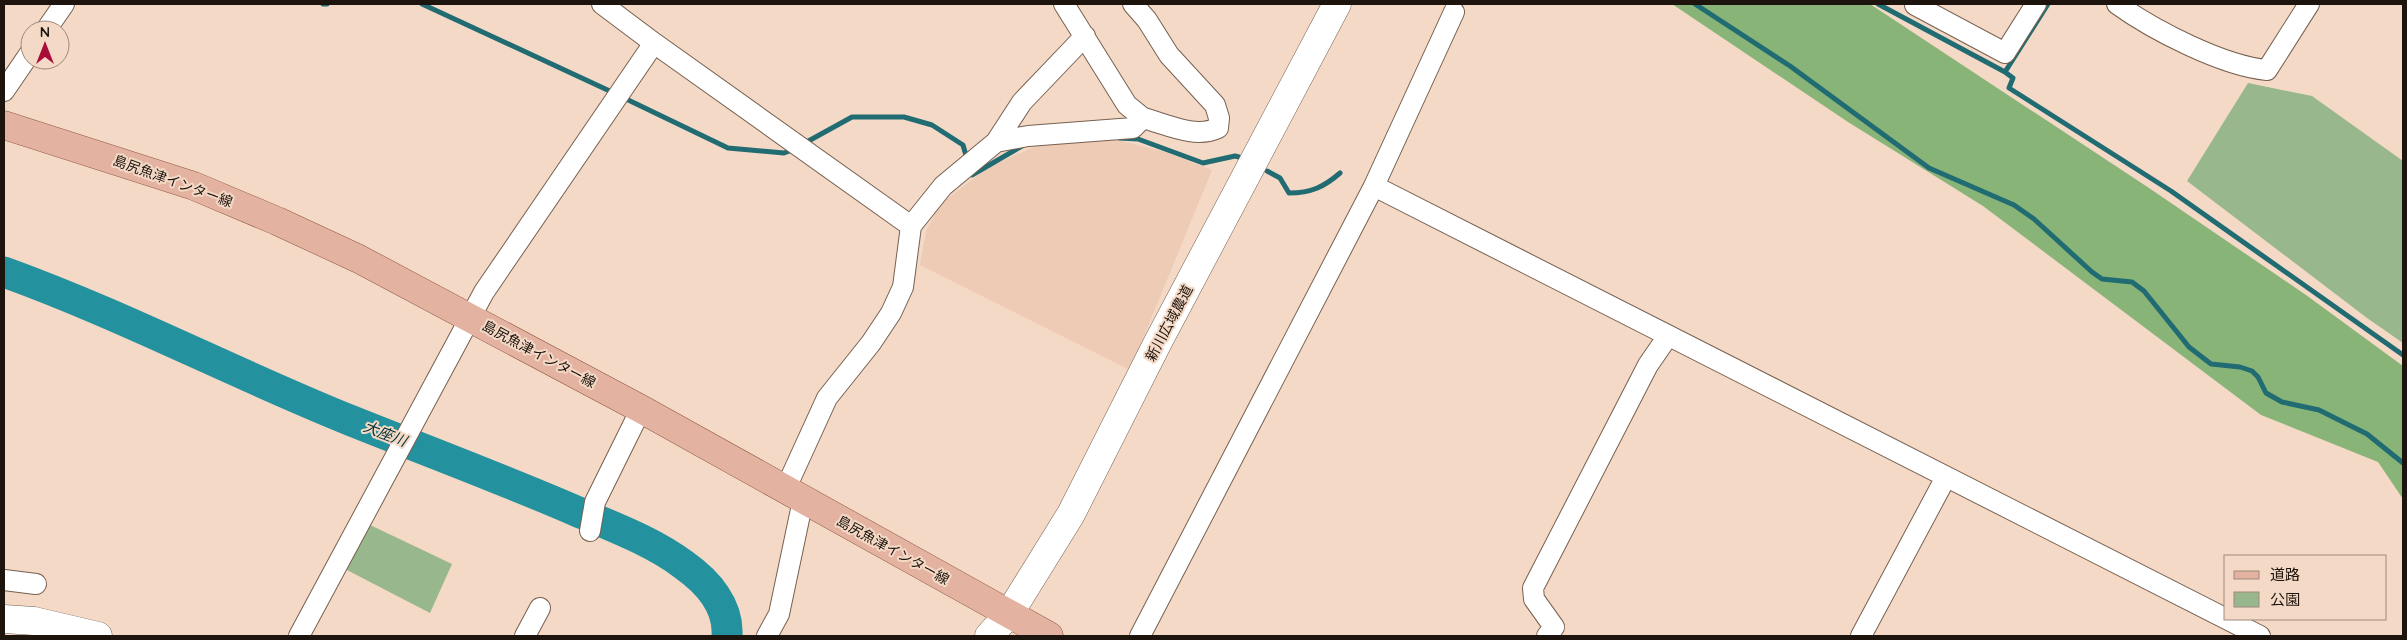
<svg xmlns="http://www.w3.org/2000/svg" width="2407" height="640" font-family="Quicksand,'Noto Sans JP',sans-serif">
<rect width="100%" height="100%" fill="#f4d9c6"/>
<!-- built -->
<path fill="#edcbb5" d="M1113,139L1162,151L1212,170L1130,370L920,265L926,231L940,204L989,167L1043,143Z"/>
<!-- green -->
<path fill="#98b78c" d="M2248,83L2312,96L2403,161V343L2367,318L2187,181Z
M368,524L452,564L430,613L345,569Z"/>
<!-- forest -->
<path fill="#89b478" d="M1672,4H1870L2149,188L2306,295L2403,366V499L2378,462L2261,415L1983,206L1848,122Z"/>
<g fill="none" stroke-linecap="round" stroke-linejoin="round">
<!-- stream -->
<path stroke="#216c72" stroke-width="5" d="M323,4H327
M422,4L614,93
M1695,4L1790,66L1929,168L2014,205L2034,219L2092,272L2102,279L2132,282L2144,291L2189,347L2211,364L2240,367L2252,371L2258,377L2266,393L2282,402L2319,410L2367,434L2403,463
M1878,4L2005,72L2013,78L2009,88L2171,191L2403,355
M2005,72L2048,4
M622,97L728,148L784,153L795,149
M1119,138L1138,139L1203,163L1235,156L1239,157
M803,144L852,117H904L932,125L963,145L967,159
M970,169L972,175L1022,146
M1267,171L1280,178L1289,193C1311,193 1324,187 1340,173"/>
<!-- river -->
<path stroke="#23929e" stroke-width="31" d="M4,272C123,315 235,374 352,421C427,451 502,479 576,511C613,527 652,541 684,565C708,582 729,606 727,636"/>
<!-- street casing -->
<g stroke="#776050" stroke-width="22">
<path id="street" d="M602,4L654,43
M1133,4L1147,20L1169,55L1215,105L1219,118L1218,128C1195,139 1166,124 1143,118
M2117,4C2153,30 2223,66 2267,70L2309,4
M1915,5L2005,53L2036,4
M46,30L64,4
M4,91L30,53
M996,142L1028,136L1133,128L1143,118L1127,105L1064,4
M1374,186L1454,12
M911,226L943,186L996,142L1022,102L1085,36
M590,531L595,502L641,409
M4,580L36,584
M299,636L484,292L654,43L911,226L903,287L891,313L871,343L827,398L785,490
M525,636L540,608
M767,636L779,614L803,500
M1140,636L1374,186L2260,636
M1547,636L1554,627L1534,599L1533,588L1648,365L1668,336
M1861,636L1946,477"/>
</g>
<!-- secondary casing -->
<g stroke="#776050" stroke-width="29">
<path id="secondary" d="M4,619L34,621L98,636
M989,636L1009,614L1071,514L1158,342L1337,4"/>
</g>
<!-- primary casing -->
<g stroke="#915a43" stroke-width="29">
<path id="primary" d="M4,125L194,186L277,221L359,259L641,409L1049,636"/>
</g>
<!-- street -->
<use href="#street" stroke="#fff" stroke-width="20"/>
<!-- secondary -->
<use href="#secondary" stroke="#fff" stroke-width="28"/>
<!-- primary -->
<use href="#primary" stroke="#e3b2a0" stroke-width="28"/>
</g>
<g text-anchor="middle" stroke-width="4" stroke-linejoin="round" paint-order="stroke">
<!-- street labels -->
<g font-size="14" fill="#1d140d" stroke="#f4d9c6">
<text transform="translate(173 181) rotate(20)" y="5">島尻魚津インター線</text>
<text transform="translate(1169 323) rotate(-62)" y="5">新川広域農道</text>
<text transform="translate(539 354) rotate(28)" y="5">島尻魚津インター線</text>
<text transform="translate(893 550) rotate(29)" y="5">島尻魚津インター線</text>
</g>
<!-- water labels -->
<g font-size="15" font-style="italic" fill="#003035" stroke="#f4d9c6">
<text transform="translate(385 434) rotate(21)" y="5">大座川</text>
</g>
</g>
<!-- border -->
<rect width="2407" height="640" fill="none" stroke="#1d140d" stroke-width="10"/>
<!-- legend -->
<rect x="2224" y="555" width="162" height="65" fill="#f4d9c6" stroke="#9e8a7c"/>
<rect x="2234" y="571" width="25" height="8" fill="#e3b2a0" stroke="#9e8a7c"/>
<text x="2270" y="580" font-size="15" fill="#1d140d">道路</text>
<rect x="2234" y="592" width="25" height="15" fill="#98b78c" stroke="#9e8a7c"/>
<text x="2270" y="605" font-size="15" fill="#1d140d">公園</text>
<!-- north arrow -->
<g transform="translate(45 45)"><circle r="24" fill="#f4d9c6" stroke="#9e8a7c"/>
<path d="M0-4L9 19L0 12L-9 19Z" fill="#a70e39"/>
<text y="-8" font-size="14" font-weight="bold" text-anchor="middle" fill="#1d140d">N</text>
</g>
</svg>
